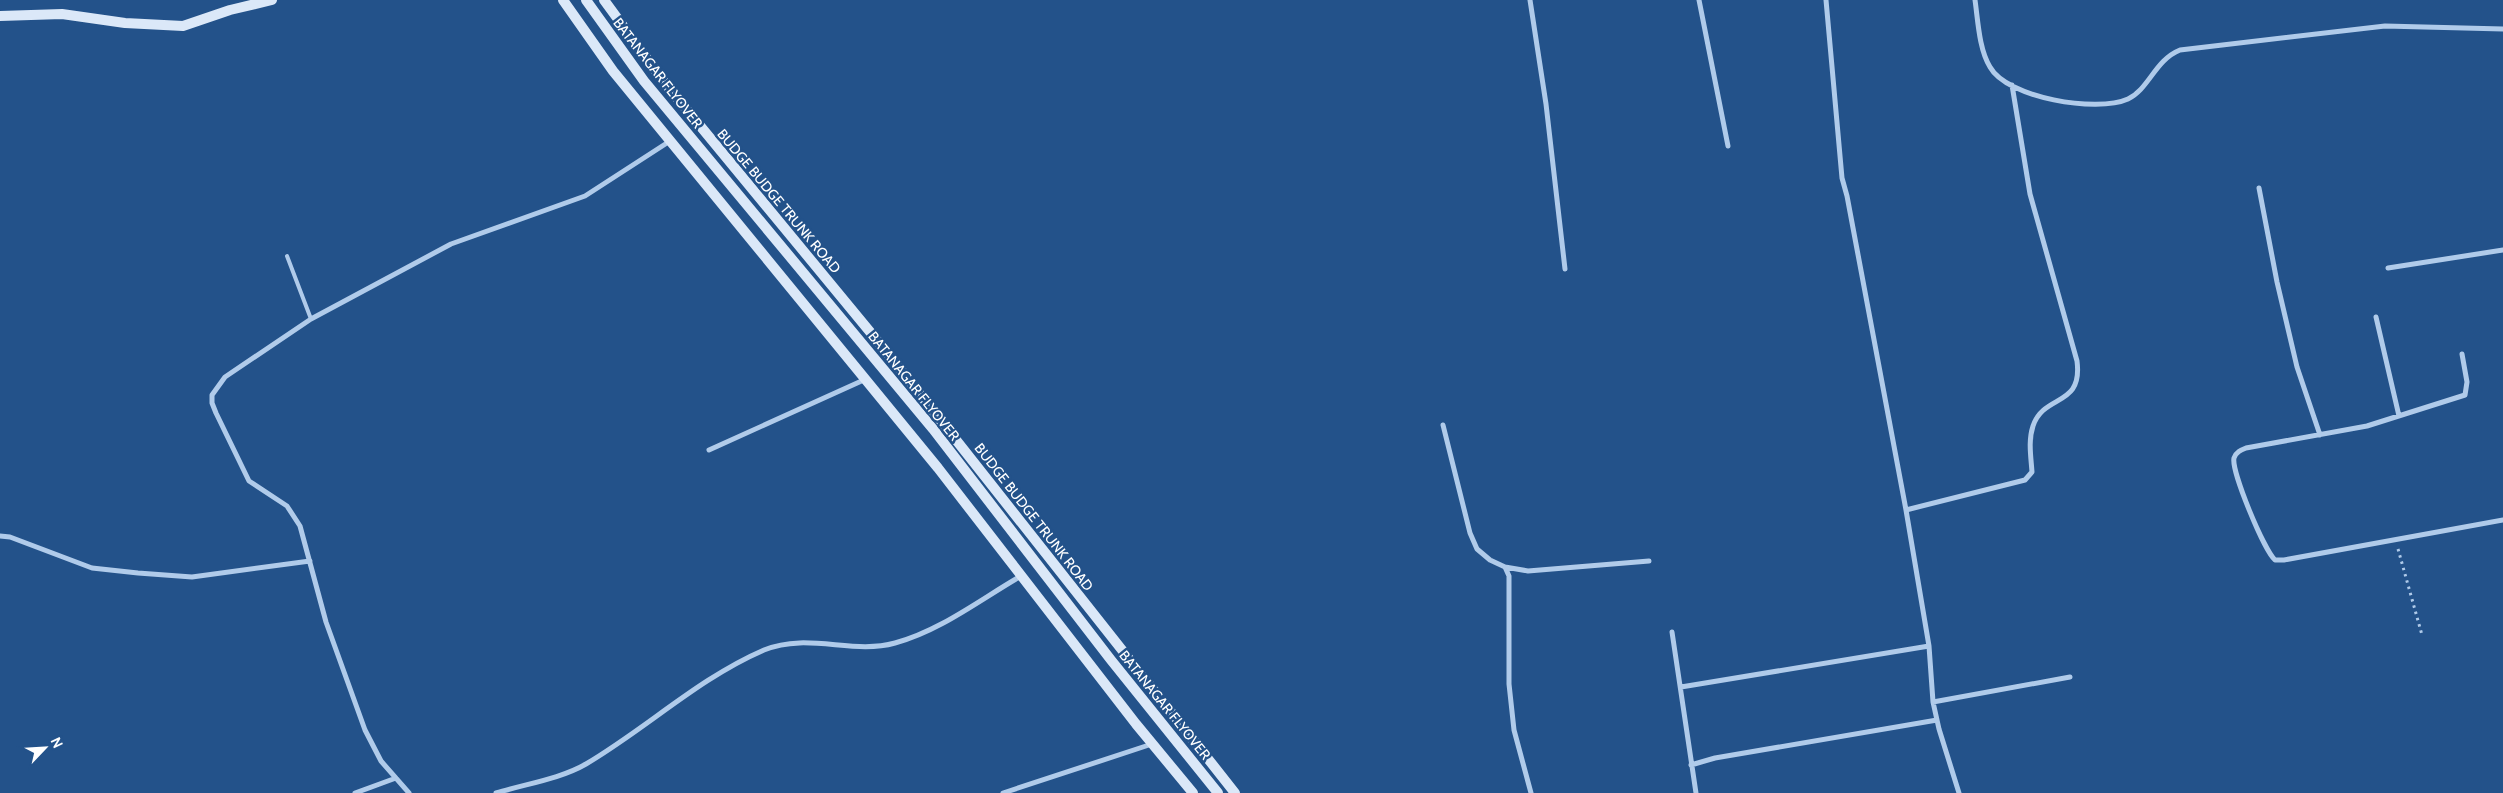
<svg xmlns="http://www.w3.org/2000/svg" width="2503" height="793" font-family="Cabin,sans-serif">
<rect width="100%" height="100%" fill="#23528a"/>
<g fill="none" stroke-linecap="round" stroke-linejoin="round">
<!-- path -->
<path stroke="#b0cbea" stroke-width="3" stroke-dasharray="2.5 4" stroke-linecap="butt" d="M2398,549L2422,635"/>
<!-- lane -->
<path stroke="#b0cbea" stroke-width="4" d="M287,256L311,319"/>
<!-- street -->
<path stroke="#b0cbea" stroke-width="5" d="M1530,0L1546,104L1565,269
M1699,0L1728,146
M1826,0L1842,178L1847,196L1906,510
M1975,0C1978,21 1979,49 1990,67C2007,98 2097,113 2128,99C2149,89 2155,60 2180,50L2385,26L2503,29
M2259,188L2277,282L2297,367L2320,435
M2388,268L2503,250
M2376,317L2399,416
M2462,354L2467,382L2465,395L2367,426L2246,448C2241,450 2236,452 2234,458C2231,471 2264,550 2275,560H2284L2503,520
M1443,425L1470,533L1477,549L1490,560L1505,567L1509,576V684L1514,730L1531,793
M709,450L866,379
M0,536L10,537L92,568L138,573L192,577L310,561
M1505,567L1528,571L1649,561
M1672,632L1696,793
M1681,687L1929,646
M1933,702L2070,677
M1691,765L1715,758L1937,720
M355,793L396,778
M409,793L381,761L365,730L326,622L300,526L287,506L249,481L216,413L212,403V395L225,377L311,319L451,244L585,196L670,141
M496,793C525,784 560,779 586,764C647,728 699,678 764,650C808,632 852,655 895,643C940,631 981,599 1021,576
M1003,793L1152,744
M1959,793L1939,729L1933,702L1929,646L1906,510L2025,480L2032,472C2031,457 2028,441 2033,426C2044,393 2083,408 2077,361L2030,194L2012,85"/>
<!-- secondary -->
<path stroke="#dbe8f8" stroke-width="10" d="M563,0L613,71L938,468L1136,724L1193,793
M586,0L644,81L933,429L1111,660L1218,793
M604,0L664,82L885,350L1235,793
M0,16L62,14L125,23L183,26L230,10L272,0"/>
</g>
<g text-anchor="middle" stroke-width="5" stroke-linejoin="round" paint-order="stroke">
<!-- street labels -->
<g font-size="14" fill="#fff" stroke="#23528a">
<text transform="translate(658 73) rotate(52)" y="5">BATANAGAR FLYOVER</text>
<text transform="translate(779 201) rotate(50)" y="5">BUDGE BUDGE TRUNK ROAD</text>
<text transform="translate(914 386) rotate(51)" y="5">BATANAGAR FLYOVER</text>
<text transform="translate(1034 517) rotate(52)" y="5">BUDGE BUDGE TRUNK ROAD</text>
<text transform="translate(1165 705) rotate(51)" y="5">BATANAGAR FLYOVER</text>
</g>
</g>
<!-- north arrow -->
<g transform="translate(45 748) rotate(65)" stroke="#23528a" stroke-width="4" paint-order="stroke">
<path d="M0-4L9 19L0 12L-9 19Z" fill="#ffffff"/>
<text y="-8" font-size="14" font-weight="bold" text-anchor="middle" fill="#ffffff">N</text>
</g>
</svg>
